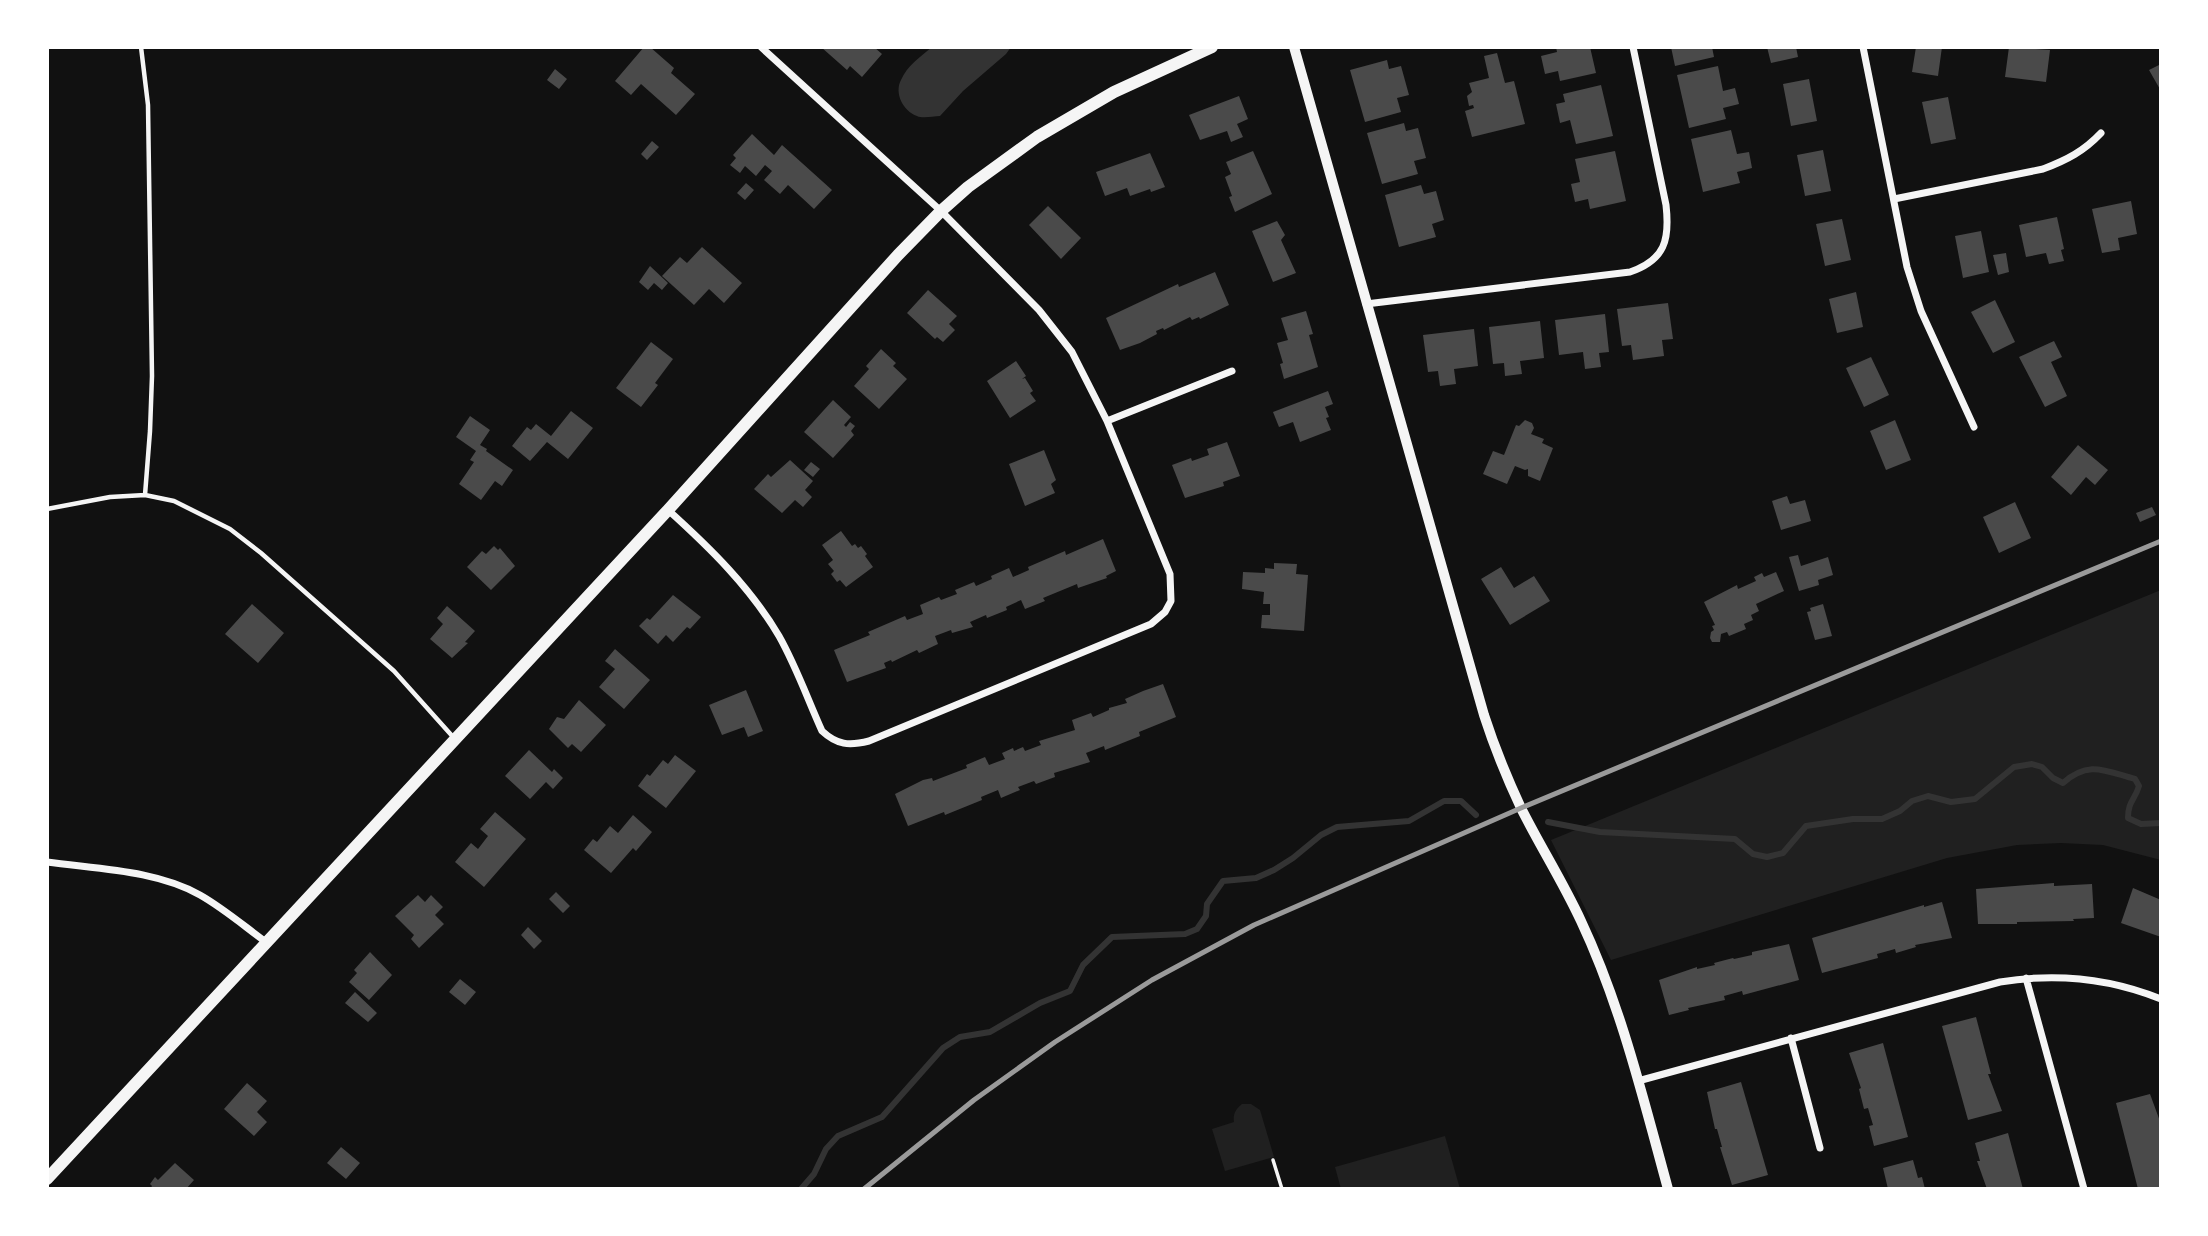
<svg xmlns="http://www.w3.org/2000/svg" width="2208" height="1236" font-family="'DejaVu Sans',sans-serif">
<rect width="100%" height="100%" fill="#111"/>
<!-- green -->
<path fill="#202020" d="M2161,590V860L2103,845L2061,843L2017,845L1947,858L1611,960L1551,840Z
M1242,1104H1251L1260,1110L1274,1157L1225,1171L1212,1129L1234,1122C1233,1114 1235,1110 1242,1104Z
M1445,1136L1460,1189H1341L1335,1167Z"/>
<!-- water -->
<path fill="#333" d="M932,47H1011L1006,54L963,91L940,116C933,116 923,119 917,116C903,111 894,93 901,80C907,66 920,57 932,47Z"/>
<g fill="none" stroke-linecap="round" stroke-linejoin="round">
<!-- stream -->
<path stroke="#333" stroke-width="6" d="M1548,822L1600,832L1735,839L1753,854L1767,857L1783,853L1806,826L1853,819H1882L1900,811L1912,801L1928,796L1951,802L1975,799L2014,767L2032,764L2042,767L2053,778L2063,783C2089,760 2105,771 2135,779L2139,786C2135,800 2128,801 2128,818L2141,824L2161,823
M801,1189L814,1174L826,1149L838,1136L882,1117L943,1048L960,1037L990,1032L1040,1003L1070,991L1083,965L1112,937L1185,934L1197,929L1206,916L1207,904L1223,881L1256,878L1274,870L1293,858L1321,835L1337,827L1409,821L1444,801H1461L1476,815"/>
</g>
<!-- building -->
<path fill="#4a4a4a" d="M644,47H650L674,68L671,73L695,94L676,115L641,84L631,95L615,81Z
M821,47H874L882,54L862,77L850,66L847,70Z
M1556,47H1590L1596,73L1560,81L1558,71L1545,74L1541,56L1557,52Z
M1671,47H1712L1714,57L1675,66Z
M1767,47H1796L1798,57L1771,63Z
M1916,47H1942L1938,76L1912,72Z
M2009,47L2050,50L2046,82L2005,77Z
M1497,53L1505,83L1514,81L1525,124L1472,137L1465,111L1474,108L1473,105L1469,106L1467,96L1472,92L1469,83L1489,78L1484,56Z
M1387,60L1389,69L1401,66L1409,95L1397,98L1401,112L1365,122L1350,70Z
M2161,64V91L2149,70Z
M1718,66L1723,91L1735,88L1739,104L1723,108L1726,119L1689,128L1677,75Z
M555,69L567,79L559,89L547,80Z
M1809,79L1817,121L1791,126L1783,84Z
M1601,85L1613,136L1576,144L1570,120L1560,123L1556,104L1565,102L1563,94Z
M1239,96L1248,119L1237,124L1243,137L1231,142L1227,131L1200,140L1189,115Z
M1948,97L1956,139L1931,144L1922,102Z
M1404,123L1406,131L1418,128L1426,158L1414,161L1418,174L1382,184L1367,133Z
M1731,130L1737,154L1749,152L1752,168L1737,172L1740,183L1703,192L1691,139Z
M752,134L774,155L782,145L832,190L814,209L788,185L780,194L764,180L772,171L765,165L756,176L745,166L740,173L730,165L736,158L733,155Z
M652,141L659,147L647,160L641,154Z
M1823,150L1831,191L1805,196L1797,155Z
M1253,151L1272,194L1235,212L1229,197L1232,196L1225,177L1231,174L1226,162Z
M1615,151L1626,201L1590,209L1588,199L1575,202L1571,184L1580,182L1575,159Z
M1150,153L1165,187L1151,192L1150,189L1130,196L1127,188L1105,196L1096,172Z
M746,183L754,190L745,200L737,193Z
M1421,185L1424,194L1436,191L1444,220L1432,224L1436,237L1399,247L1385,195Z
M2131,201L2137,234L2118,238L2120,250L2102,253L2092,209Z
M1048,206L1081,238L1061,259L1029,225Z
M2057,217L2064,249L2061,250L2064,261L2049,264L2046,253L2026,257L2019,225Z
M1842,219L1851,260L1825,266L1816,224Z
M1277,221L1285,235L1281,240L1296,273L1273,282L1252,231Z
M1981,231L1989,272L1963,278L1955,236Z
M702,247L742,283L724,303L709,289L694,305L662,276L680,257L687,263Z
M2006,253L2009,272L1998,275L1993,255Z
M650,266L668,283L662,290L654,283L648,290L639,282Z
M1215,272L1229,305L1200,319L1199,317L1192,320L1190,317L1164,330L1163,328L1156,331L1157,334L1140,343L1120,350L1106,318L1178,284L1179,287Z
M928,290L957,316L949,324L955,330L943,342L937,337L935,339L907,313Z
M1856,292L1863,327L1837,333L1829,299Z
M1995,300L2015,342L1993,353L1971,312Z
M1668,303L1673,339L1662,340L1664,356L1633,360L1631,345L1622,346L1617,309Z
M1306,311L1313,334L1309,335L1318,367L1284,379L1280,364L1283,363L1277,343L1288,340L1281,318Z
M1605,314L1609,352L1599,353L1601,367L1585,369L1583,352L1559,355L1555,320Z
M1540,321L1544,358L1520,361L1522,374L1505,376L1504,363L1493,364L1489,327Z
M1474,329L1478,366L1454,369L1456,384L1440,386L1438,371L1428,372L1423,335Z
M2054,341L2062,357L2051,362L2067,396L2045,407L2019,357Z
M651,342L673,359L655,383L658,385L641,407L616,388Z
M881,349L896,363L893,366L907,379L879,409L854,386L869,369L866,366Z
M1871,357L1889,395L1864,407L1846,368Z
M1016,361L1026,376L1022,379L1025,378L1033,391L1030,393L1036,401L1010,418L987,381Z
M1328,391L1333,404L1325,407L1329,417L1326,418L1331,430L1300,442L1293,422L1279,427L1273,412Z
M833,400L851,417L844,425L846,427L850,422L855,426L851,431L854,435L833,458L804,432Z
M571,411L593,428L568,459L547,442L530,461L512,446L527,427L531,430L536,424L551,436Z
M470,416L490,430L480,445L487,449L486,451L513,470L502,486L495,481L481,500L459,484L474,462L470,460L476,451L456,437Z
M1525,420L1532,423L1534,428L1531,434L1544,439L1542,443L1553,448L1540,481L1528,476V469L1525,470L1515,466L1507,484L1483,474L1493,451L1504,455L1516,425L1519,426Z
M1895,420L1911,460L1886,470L1870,431Z
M1227,442L1240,476L1223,482L1224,486L1185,498L1172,465L1191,458L1192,461L1209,455L1207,449Z
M2078,445L2108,470L2095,485L2086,477L2071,495L2051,477Z
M1044,450L1056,480L1051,484L1055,493L1025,506L1009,464Z
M790,460L813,481L805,490L812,497L803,507L795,500L782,513L754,489L768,474L771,477Z
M811,462L820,469L813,477L804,470Z
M1787,496L1790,504L1805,500L1811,521L1781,530L1772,501Z
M2015,502L2031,538L1999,553L1983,517Z
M2152,507L2156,515L2140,522L2136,513Z
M841,531L852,546L855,544L858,548L861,546L867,554L865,556L873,567L846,587L840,580L837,582L831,574L834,571L828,564L833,560L822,545Z
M1103,539L1116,571L1106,576L1107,578L1078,588L1077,584L1043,598L1045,601L1025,609L1021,600L1006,607L1007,610L987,618L986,615L970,622L973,627L952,633L951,630L935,636L938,644L919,653L917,650L892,662L891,660L884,663L886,668L847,682L834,650L870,635L868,632L905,616L907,620L923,614L920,605L939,597L941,600L957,594L955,590L974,582L976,586L992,579L991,576L1009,568L1013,577L1029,570L1028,567L1065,551L1066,555Z
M494,546L498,550L500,548L515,566L491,590L467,567L482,551L486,554Z
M1798,555L1801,566L1828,557L1833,575L1818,580L1819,585L1799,591L1789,557Z
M1274,563L1297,564L1296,574L1308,575L1304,631L1261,628L1262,615H1270V604H1263L1264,592L1242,589L1243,572L1265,573V568L1274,569Z
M1501,567L1514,588L1534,576L1550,601L1510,625L1481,579Z
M1776,572L1784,591L1756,604L1759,611L1751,615L1753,620L1744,624L1746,629L1729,636L1727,632L1721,634L1720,642H1712L1710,638L1711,632L1714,630L1712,626L1715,625L1704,602L1737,585L1738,589L1756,581L1754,577L1762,573L1764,577Z
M673,595L701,617L690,629L687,627L673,642L666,635L658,644L639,626L647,618L650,620Z
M252,604L284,633L258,663L225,634Z
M1823,604L1832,636L1815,640L1807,612L1811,611L1810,608Z
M447,606L475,631L465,642L468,643L452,658L430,639L443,624L437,618Z
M615,649L650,680L624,709L599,687L615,669L605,661Z
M1163,684L1176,717L1139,732L1140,736L1105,750L1104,746L1086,753L1090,762L1054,773L1055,777L1036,784L1034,781L1018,787L1020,790L1001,798L998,790L981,797L982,800L945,815L944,812L908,826L895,794L923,780L932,778L933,781L967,768L966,765L985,757L989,765L1005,759L1002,753L1013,748L1014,751L1023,747L1025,751L1041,745L1039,741L1075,730L1072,720L1091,713L1093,717L1109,710V708L1127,703L1125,699L1143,691Z
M746,690L763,731L748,737L744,727L722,735L709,705Z
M579,700L606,725L581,752L572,744L568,748L549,729L557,717L564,719Z
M529,750L552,772L554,769L563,778L553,789L546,782L530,799L505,776Z
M675,755L696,771L666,808L638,786L647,774L650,776L663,760L668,764Z
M495,812L526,839L484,887L455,862L471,843L478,849L488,836L480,829Z
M633,815L652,832L636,851L633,848L611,873L584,850L593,839L597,842L610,826L618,833Z
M2054,883V886L2092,884L2094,918L2073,919L2074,921L2017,922V924H1978L1976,889Z
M2133,888L2161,900V937L2121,923Z
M556,892L570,906L563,913L549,899Z
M418,895L425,902L431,895L443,907L435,915L444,924L419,948L411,939L414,935L395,916Z
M1942,902L1952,938L1915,945L1916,947L1896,953L1895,949L1877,954L1878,958L1822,973L1812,938L1924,905V907Z
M528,927L542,941L534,949L521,935Z
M1789,944L1799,980L1743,995L1742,991L1724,996L1725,1000L1688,1008L1689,1010L1669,1015L1659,980L1697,967V969L1715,965L1714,963L1733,958L1734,959L1752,955V952Z
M370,952L392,975L369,1000L349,982L357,973L354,970Z
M460,979L476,992L465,1005L449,992Z
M355,992L377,1013L368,1022L345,1003Z
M1976,1017L1991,1074H1988L2002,1111L1968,1120L1942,1026Z
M1883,1043L1908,1137L1874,1146L1869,1126L1873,1125L1868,1108L1864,1109L1859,1089L1861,1088L1849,1053Z
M1741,1082L1768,1175L1732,1185L1720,1147H1722L1717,1129H1715L1707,1092Z
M247,1083L267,1101L257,1112L267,1122L254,1136L224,1109Z
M2150,1094L2161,1124V1189H2138L2116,1103Z
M2008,1133L2023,1189H1987L1977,1161H1980L1975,1143Z
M341,1147L360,1163L346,1179L327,1163Z
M1913,1160L1918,1178L1922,1177L1925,1189H1888L1883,1168Z
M175,1163L194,1180L186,1189H150L152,1186L150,1184L155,1177L158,1180Z"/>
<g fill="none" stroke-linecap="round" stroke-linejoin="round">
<!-- path -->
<path stroke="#f5f5f5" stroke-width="3.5" d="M1273,1160L1282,1189"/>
<!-- service -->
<path stroke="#f5f5f5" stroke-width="4.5" d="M141,47L148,105L152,376L150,431L145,495
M47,509L110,497L145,495L174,501L230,529L261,553L394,671L454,738"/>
<!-- minor -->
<path stroke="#f5f5f5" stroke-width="7" d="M1863,47L1907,267L1921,311L1974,427
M1894,199L2043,169C2067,160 2084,151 2101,133
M1366,304L1630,272C1665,260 1670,240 1666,205L1633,47
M1107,421L1232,371
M668,510C710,548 750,587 779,636C796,666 808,700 822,731C837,745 849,746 869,741L1151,624L1165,612L1171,601L1170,574L1107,421L1072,352L1039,310L941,211L761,47
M47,862C96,869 156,870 200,895C223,908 244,926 266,942
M2026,978L2084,1189
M1791,1038L1820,1148
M1638,1081L2000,982C2055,973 2109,978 2161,999"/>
<!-- tertiary -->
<path stroke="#f5f5f5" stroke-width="10" d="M1294,47L1484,715C1494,746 1507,778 1521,808C1540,846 1563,882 1581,921C1621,1006 1643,1098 1668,1189"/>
<!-- secondary -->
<path stroke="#f5f5f5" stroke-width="12" d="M47,1179L668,510L898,255L941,211L968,187L1037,137L1114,92L1212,47"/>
<!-- rail -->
<path stroke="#9a9a9a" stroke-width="5" d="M864,1189L974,1100L1055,1042L1152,980L1254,925L1521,808L2161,541"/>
</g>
<!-- border -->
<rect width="2208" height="1236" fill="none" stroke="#ffffff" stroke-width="98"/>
</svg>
